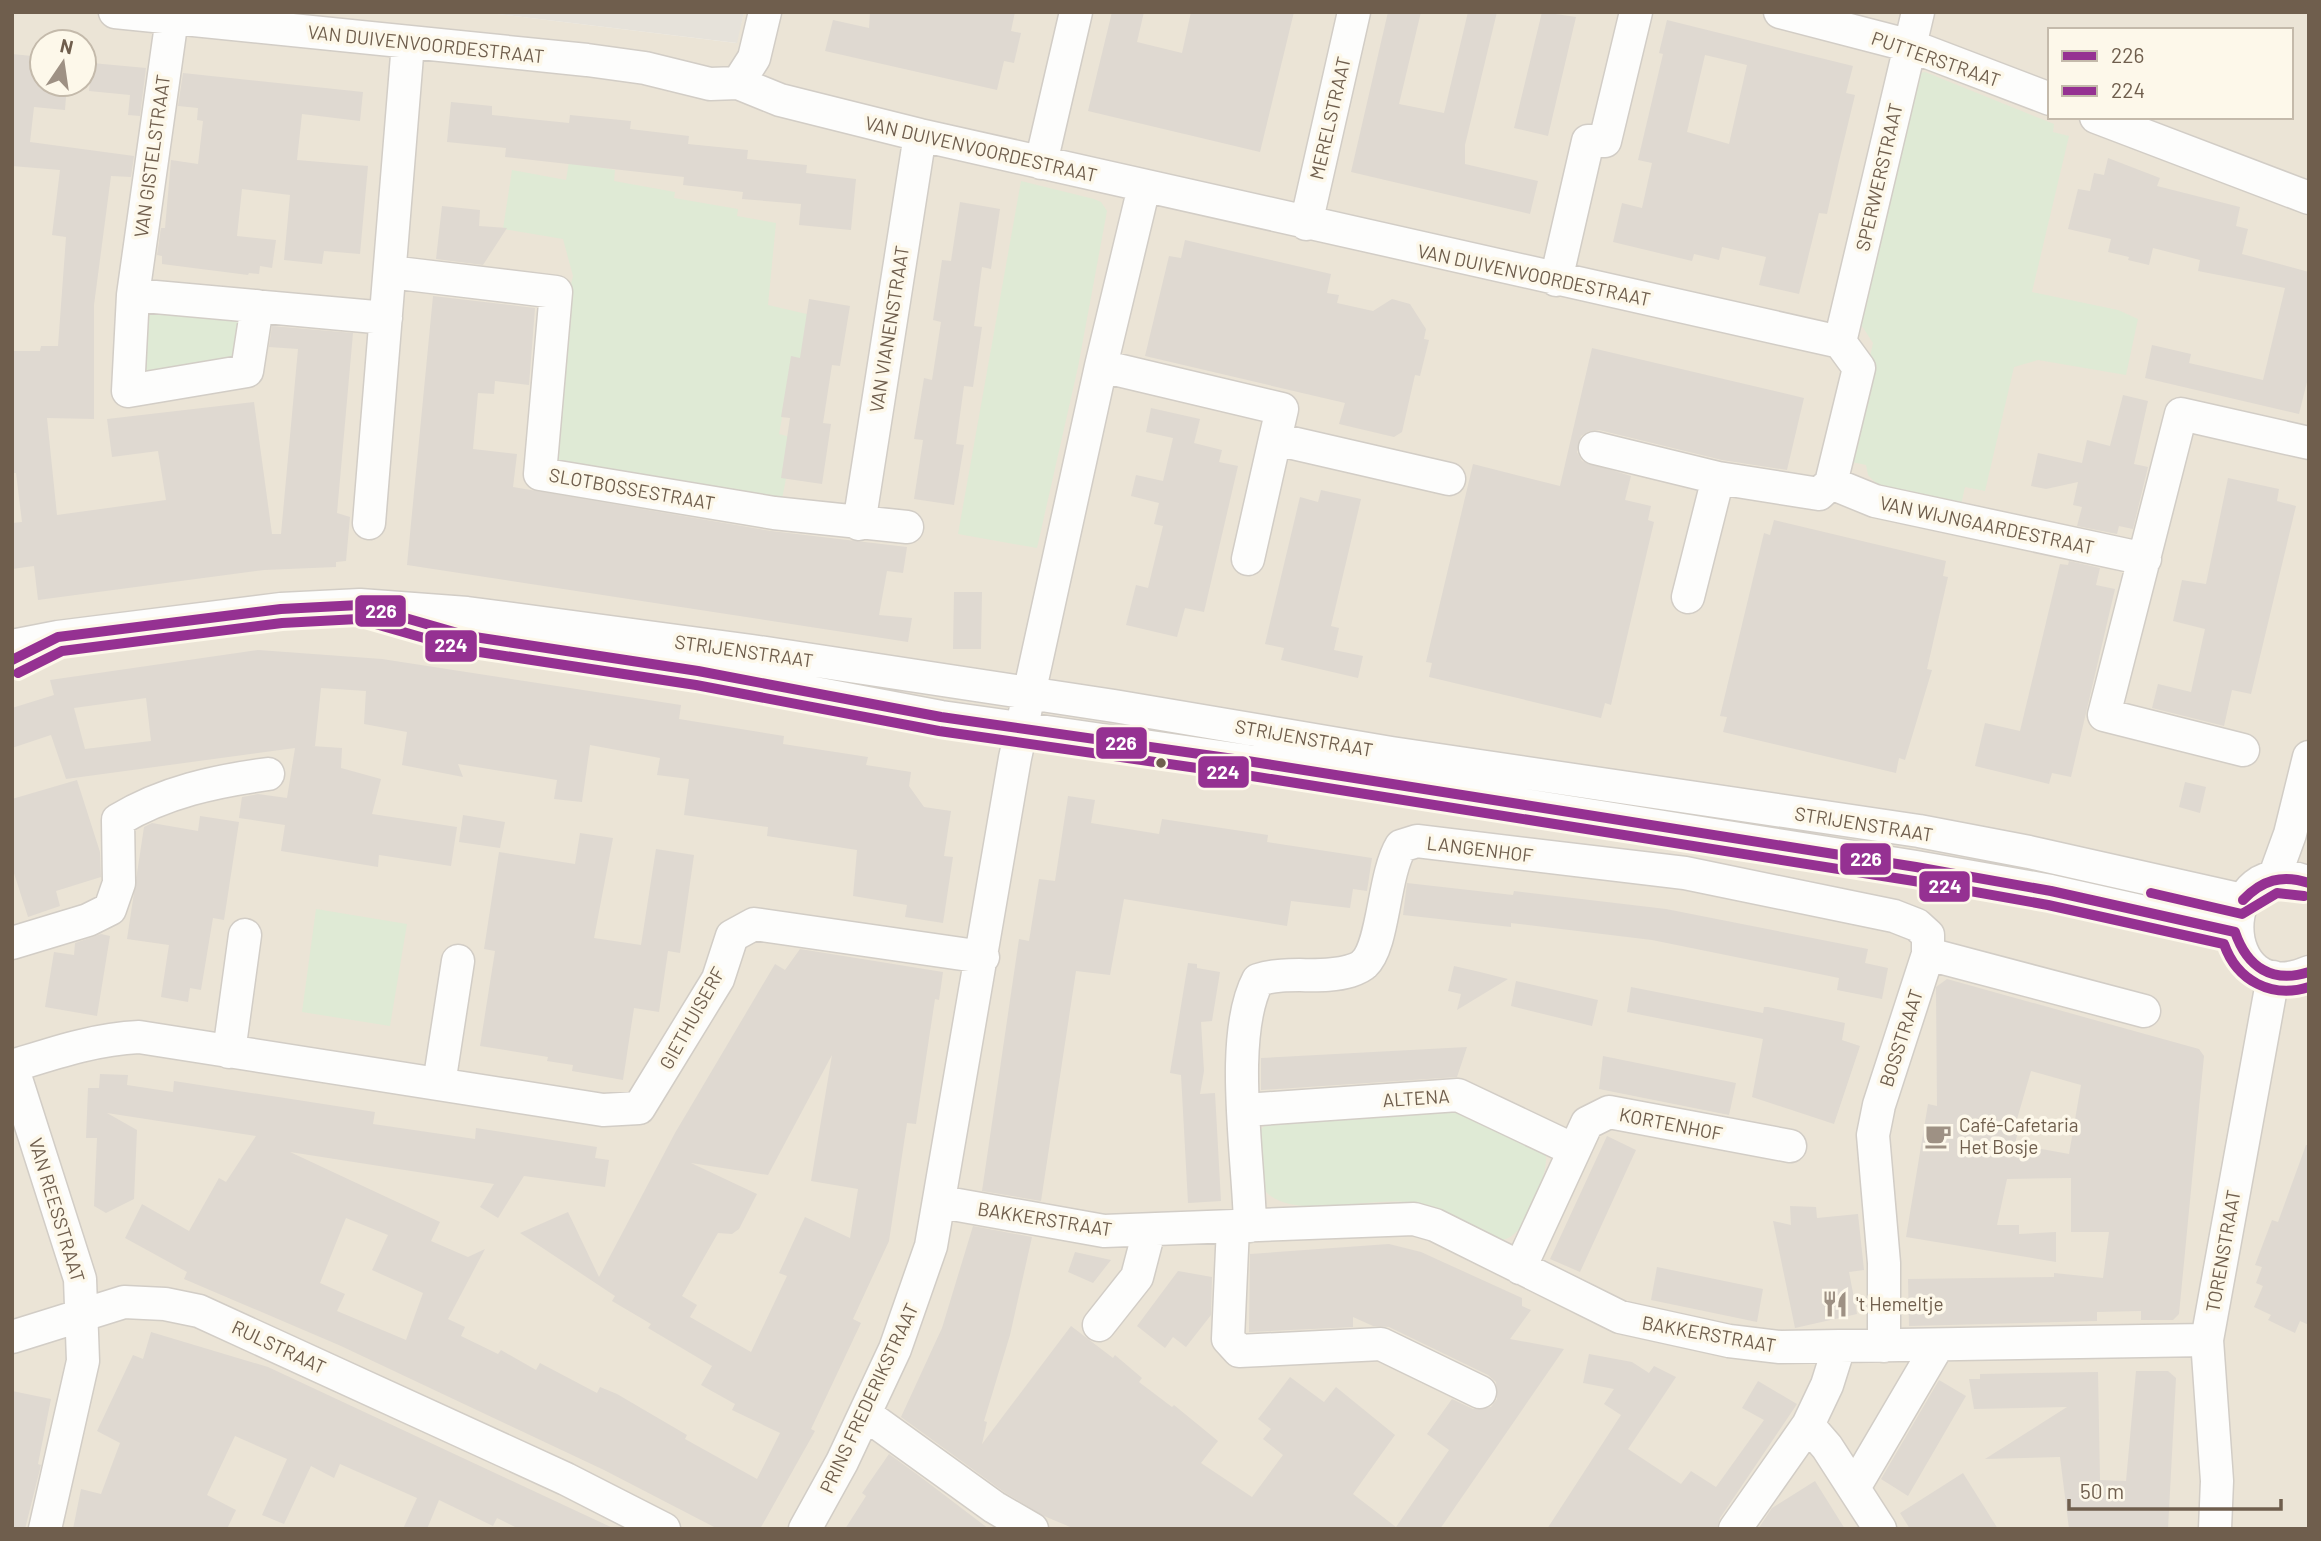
<svg xmlns="http://www.w3.org/2000/svg" width="2321" height="1541" font-family="Barlow,sans-serif">
<rect width="100%" height="100%" fill="#f4f1e9"/>
<!-- residential -->
<path fill="#ebe4d6" fill-rule="evenodd" d="M12,12H481L736,43L744,12H2309V1529H12ZM2050,30H2291V117H2050ZM42,42H84V84H42Z"/>
<!-- industrial -->
<path fill="#e6e2da" d="M481,12H744L737,43Z"/>
<!-- green -->
<path fill="#dfead5" d="M1925,72L2054,124L2053,132L2069,136L2032,292L2118,310L2138,319L2126,375L2038,360L2014,367L1985,491L1965,487L1960,509L1878,485L1868,475L1866,465L1847,461L1873,343L1858,320L1919,73Z
M569,162L615,170L614,181L675,192L674,198L738,209L737,216L776,223L768,305L811,315L800,370L791,369L779,434L794,438L781,504L555,462L563,317L573,276L563,239L503,229L512,170L566,180Z
M1021,181L1094,199L1101,202L1107,211L1078,367L1037,548L958,534Z
M150,311L245,320L237,364L148,372L144,369Z
M316,909L407,924L390,1026L302,1012Z
M1438,1108L1468,1112L1546,1154C1548,1177 1525,1242 1499,1240C1470,1227 1436,1205 1404,1202C1367,1198 1294,1220 1266,1192L1262,1178L1261,1129L1272,1119Z"/>
<!-- building -->
<path fill="#dfd9d1" fill-rule="evenodd" d="M870,12H1015L1011,31L1021,33L1014,63L1004,61L997,90L825,51L833,20L869,28Z
M1112,12H1144L1137,42L1182,53L1191,12H1294L1260,152L1088,111Z
M1388,12H1421L1399,104L1444,113L1468,12H1497L1465,145V164L1538,181L1530,214L1351,172Z
M1542,12L1576,17L1548,136L1514,128Z
M1667,20L1853,66L1846,93L1855,95L1839,161L1827,214L1819,213L1799,294L1759,285L1766,257L1722,247L1719,260L1694,254L1692,261L1613,242L1622,203L1642,208L1652,163L1638,160L1663,54L1659,53ZM1705,55L1747,65L1729,144L1687,132Z
M12,54L42,57V84H67L65,110L34,107L30,142L134,156L131,177L111,176L94,305V419L47,418L57,515L166,500L158,451L112,457L107,419L254,402L272,534H281L298,349L269,347L272,326L353,333L337,513L350,517L346,561L336,562V567L264,570L38,600L34,566L12,569V523L22,522L16,473H12V351H40L41,346H58L66,237L52,235L60,170L12,166Z
M92,63L146,68L140,116L128,115L130,95L89,91Z
M183,73L363,92L360,121L302,114L297,160L368,166L360,254L324,251L322,264L284,260L290,195L242,189L237,236L276,240L272,268L260,266L259,274L249,273L248,275L162,264V256L157,255L161,228H165L171,160L198,164L203,121L197,120L198,108L178,106Z
M451,102L492,106V115L569,123L570,115L631,121L630,129L689,136L688,144L748,150L747,159L807,165L806,173L856,179L851,230L799,225L801,204L742,199L743,192L683,185L684,177L505,157L506,148L447,142Z
M2108,158L2160,178L2157,186L2240,207L2236,226L2248,229L2242,254L2309,272V374L2299,414L2145,378L2152,345L2191,354L2189,363L2263,380L2285,288L2198,271L2200,260L2153,248L2149,265L2128,260L2129,257L2108,252L2111,239L2068,229L2078,189L2090,191L2094,173L2104,175Z
M960,202L1000,209L991,269L982,267L974,326L982,327L973,387L964,386L956,444L964,445L954,505L914,499L923,440L914,439L924,378L932,380L941,322L933,320L942,260L951,261Z
M442,206L480,210L479,226L507,228L483,265L436,259Z
M1185,240L1331,274L1327,293L1339,295L1337,303L1373,311L1392,299L1410,304L1426,329L1424,339L1429,340L1420,376L1415,375L1402,432L1394,437L1339,424L1345,403L1145,356L1169,256L1181,258Z
M433,296L535,308L529,385L495,381L494,394L478,393L473,449L517,454L513,487L771,531L907,547L903,573L887,571L879,615L912,618L908,642L407,565Z
M809,299L850,306L840,366L832,365L823,423L831,424L822,484L781,478L790,418L781,417L791,356L800,358Z
M1592,348L1804,398L1787,470L1722,460L1599,430L1589,431L1581,436L1577,452L1582,461L1631,476L1625,500L1651,506L1648,520L1654,522L1611,705L1605,703L1601,718L1429,677L1432,663L1426,662L1473,464L1560,486Z
M2123,395L2148,401L2134,464L2148,467L2133,529L2119,526L2117,534L2077,526L2082,507L2073,505L2078,482L2046,489L2031,486L2038,453L2082,463L2087,440L2110,446Z
M1151,408L1200,419L1194,443L1222,450L1219,462L1238,466L1204,612L1185,608L1177,637L1126,625L1136,585L1148,588L1163,526L1154,524L1159,503L1131,496L1136,475L1163,481L1173,438L1146,432Z
M2228,478L2279,489L2277,501L2296,506L2251,694L2232,690L2224,726L2152,708L2158,684L2191,692L2205,629L2173,621L2182,580L2206,584Z
M1321,490L1361,499L1331,626L1339,628L1334,650L1363,656L1358,678L1281,660L1284,648L1265,644L1300,497L1318,502Z
M1774,520L1946,561L1943,576L1948,577L1927,669L1932,670L1905,760L1899,758L1896,773L1723,732L1727,717L1720,716L1764,533L1770,535Z
M2069,561L2100,568L2096,585L2115,589L2071,777L2052,773L2049,784L1975,766L1985,723L2020,731L2060,564L2068,565Z
M954,592H982L981,649H953Z
M258,650L382,659L681,705L679,719L784,736L783,744L868,757L866,765L911,772L909,786L924,807L951,811L944,856L953,857L943,923L905,917L907,905L853,896L857,850L767,836L768,827L684,815L689,779L657,775L660,758L590,745L582,802L554,799L557,780L458,764L463,777L402,765L407,732L364,724L366,691L321,688L315,746H312L342,748L341,768L381,779L372,814L457,827L451,866L379,855L378,867L281,851L285,825L239,818L242,797L258,794L287,798L295,748L66,779L51,735L12,748V708L54,695L50,680ZM146,698L151,741L85,749L74,708Z
M77,780L100,852L101,877L56,891L60,906L28,917L12,867V799Z
M2185,782L2206,787L2200,813L2179,807Z
M1068,796L1095,800L1091,823L1159,834L1162,819L1268,835L1267,842L1372,858L1367,891L1353,889L1350,908L1291,901L1287,926L1124,899L1110,975L1076,971L1041,1201L982,1191L1019,939L1029,941L1039,879L1055,881Z
M463,815L505,822L500,848L459,842Z
M200,816L239,822L224,920L213,918L201,990L190,988L188,1002L161,997L169,945L127,939L144,827L152,823L198,831Z
M580,833L613,838L594,938L641,945L656,849L694,855L680,953L668,951L659,1012L634,1008L623,1080L572,1071L573,1065L547,1061L548,1057L480,1046L495,951L484,949L499,852L575,864Z
M1407,883L1513,895L1514,891L1666,909L1868,949L1865,963L1888,968L1882,999L1837,990L1839,978L1652,940L1511,923V927L1403,915Z
M101,934L110,936L97,1016L45,1007L54,952L74,955L75,943Z
M800,949L943,972L939,1000L935,999L916,1124L907,1123L889,1241L853,1319L861,1323L811,1429L815,1431L760,1529H718L604,1470L341,1346L184,1279L187,1272L125,1238L142,1204L189,1231L219,1178L226,1182L256,1136L107,1113L137,1130L134,1199L106,1213L94,1206L97,1138H86L88,1088H99L100,1074L128,1075L127,1085L173,1092L174,1081L375,1112L373,1124L475,1139L476,1128L597,1147L595,1158L609,1160L605,1187L524,1176L498,1218L480,1207L494,1184L290,1152L440,1222L431,1241L468,1257L485,1249L448,1319L465,1327L461,1336L498,1354L501,1350L536,1370L540,1363L597,1393L600,1387L617,1394L687,1435L685,1439L757,1479L780,1433L732,1410L735,1404L701,1385L712,1366L648,1328L651,1324L612,1301L615,1296L520,1233L568,1212L599,1277L675,1133L775,964L785,970ZM832,1055L811,1181L858,1189L850,1238L805,1217L779,1273L787,1276L751,1352L690,1317L697,1305L682,1296L718,1233L732,1234L739,1229L757,1194L691,1163L768,1175ZM346,1218L388,1235L372,1270L423,1293L406,1340L337,1311L345,1294L320,1283Z
M1188,963L1197,964V968L1220,972L1212,1021L1201,1022L1204,1071L1200,1094L1215,1093L1221,1201L1188,1203L1181,1075L1170,1073Z
M1454,966L1480,972L1508,979L1457,1010L1461,994L1448,991Z
M1947,979L2199,1049L2204,1056L2179,1314L2173,1320H2141V1311L2097,1312V1321L1909,1326L1908,1279L2054,1277V1273L2103,1278L2109,1232H2071V1178L2007,1179L1997,1225H2019V1234L2056,1232V1262L1906,1237L1928,1104L1937,1106L1936,987ZM2031,1071L2081,1085L2069,1154L2015,1144L2019,1127L2015,1126Z
M1516,981L1598,1000L1592,1026L1511,1006Z
M1631,987L1763,1013L1764,1007H1768L1845,1023L1842,1040L1860,1046L1834,1124L1752,1097L1763,1039L1627,1012Z
M1467,1047L1457,1077L1261,1090V1058Z
M1603,1056L1736,1083L1729,1115L1599,1089Z
M1607,1136L1636,1150L1580,1272L1550,1259Z
M2306,1145H2309V1325L2300,1321L2295,1333L2268,1320L2271,1315L2254,1307L2263,1286L2256,1283L2262,1267L2255,1265L2272,1220L2278,1222Z
M1790,1206L1816,1207L1817,1218L1858,1214L1864,1270L1849,1272L1857,1314L1795,1328L1773,1221L1791,1225Z
M973,1226L1032,1237L1010,1335L984,1421L987,1422L982,1444L1071,1326L1113,1358L1115,1355L1142,1378L1139,1382L1172,1407L1174,1405L1218,1441L1201,1463L1252,1497L1283,1455L1263,1439L1271,1429L1258,1419L1290,1377L1324,1402L1336,1387L1395,1435L1353,1494L1396,1527L1449,1450L1427,1434L1452,1399L1473,1409L1491,1407L1497,1399L1496,1382L1488,1375L1389,1327L1373,1326L1353,1317V1327L1249,1332L1250,1254L1389,1244L1421,1252L1522,1298V1306L1531,1310L1510,1339L1564,1349L1440,1529H1075L1044,1516L1004,1492L901,1417L942,1328Z
M1075,1252L1111,1260L1093,1283L1068,1272Z
M1657,1267L1763,1289L1757,1322L1651,1300Z
M1178,1271L1212,1277L1211,1315L1186,1347L1173,1337L1165,1348L1137,1326Z
M151,1332L268,1367L615,1529H519L497,1518L493,1526L439,1500L427,1529H403L417,1498L340,1464L334,1478L311,1466L284,1524L262,1515L287,1459L235,1436L207,1495L236,1510L227,1529H73L81,1489L101,1494L120,1443L97,1431L133,1355L143,1359Z
M1589,1354L1632,1362L1649,1373L1654,1366L1676,1377L1628,1449L1681,1484L1691,1471L1716,1487L1764,1420L1742,1408L1758,1381L1797,1404L1720,1518L1717,1529H1547L1621,1415L1604,1404L1614,1389L1583,1383Z
M2136,1371H2168L2176,1378L2168,1529H2069L2060,1457L1985,1459L2067,1407L1974,1409L1969,1379H1980V1374L2098,1372L2100,1480L2126,1481Z
M1939,1380L1966,1396L1908,1496L1881,1479Z
M12,1391L51,1399L38,1464L41,1465L25,1529H12Z
M889,1454L918,1475L989,1529H845L866,1496L862,1493Z
M1963,1473L1998,1529H1910L1900,1513Z
M1815,1481L1845,1529H1758L1772,1508Z"/>
<g fill="none" stroke-linecap="round" stroke-linejoin="round">
<!-- minor casing -->
<g stroke="#d2cdc6" stroke-width="35">
<path id="minor" d="M115,12L587,60L645,68L710,84L738,83L780,100L920,135L1840,342
M1780,12L1911,46L2050,99
M172,18L133,295L128,391L247,371L257,306
M738,83L754,58L765,12
M2096,117L2309,198
M1041,163L1076,12
M1144,187L1101,366L1282,409L1275,439L1449,479
M1306,224L1354,12
M390,272L556,292L540,474L774,513L907,527
M1556,280L1588,141H1605L1636,12
M133,295L386,318
M1840,342L1918,12
M1595,448L1718,478L1819,494L1831,483L1875,501L2145,559
M1831,483L1859,368L1840,342
M369,523L408,43
M859,524L920,135
M1248,559L1275,439
M1688,597L1718,478
M429,625L468,636L698,671L941,717L1241,760L1916,867L2051,891L2235,932
M12,646L58,637L281,609L360,605L467,613L752,651L1114,706L1391,753L1919,831L2029,852L2243,900
M2243,750L2104,715L2181,414L2309,443
M2274,878L2290,834L2309,757
M2309,883C2213,842 2214,1013 2309,972
M12,943L88,920L110,909L119,883L118,820C164,792 216,781 268,774
M229,1052L245,935
M12,1066C54,1053 95,1039 139,1037L603,1110L639,1108L718,979L732,936L754,924L983,957
M12,1066L80,1279L83,1361L45,1529
M439,1084L458,961
M1245,1110L1458,1095L1574,1150
M941,1202L1104,1231L1414,1219L1435,1225L1620,1317L1729,1341L1780,1347L2207,1340
M1250,1226C1249,1159 1228,1037 1258,980C1288,970 1321,980 1350,971C1353,970 1361,967 1364,964C1384,946 1383,876 1401,846L1417,841L1685,873L1894,916L1917,925L1928,935V954
M1233,1227L1228,1339L1239,1351L1381,1344L1480,1392
M1520,1268L1587,1123L1609,1112L1790,1146
M1099,1325L1137,1277L1149,1231
M12,1337L124,1302L165,1304L199,1311L566,1479L664,1529
M1884,1346V1263L1873,1135L1879,1105L1928,954L2144,1011
M1839,1347L1827,1385L1808,1425L1827,1447L1880,1529
M865,1414L994,1507L1032,1529
M1854,1488L1938,1345
M805,1529L842,1462L895,1349L931,1246L1015,758L1101,366
M1735,1529L1808,1425
M2215,1529L2217,1481L2207,1340L2273,977"/>
</g>
<!-- minor -->
<use href="#minor" stroke="#fdfdfc" stroke-width="32"/>
<!-- bus-1 casing -->
<g stroke="#fdf8ea" stroke-width="16">
<path id="bus-1" d="M12,660L58,637L281,609L360,605L468,636L698,671L941,717L1241,760L1916,867L2051,891L2235,932
M2243,900C2262,880 2282,874 2309,883
M2235,932C2247,967 2272,984 2309,972"/>
</g>
<!-- bus-2 casing -->
<g stroke="#fdf8ea" stroke-width="16">
<path id="bus-2" d="M18,673L62,651L282,623L358,619L466,650L696,685L939,731L1239,774L1914,881L2048,905L2224,944C2237,981 2272,999 2309,987
M2151,893L2242,914L2277,893L2304,896"/>
</g>
<!-- bus-1 -->
<use href="#bus-1" stroke="#953192" stroke-width="10"/>
<!-- bus-2 -->
<use href="#bus-2" stroke="#953192" stroke-width="10"/>
</g>
<!-- icons -->
<defs>
<g id="cafe-bare" transform="scale(2.1)"><path d="M-5.5-4.5H6V0H3Q3 3.5 0 3.5H-2.5Q-5.5 3.5-5.5 0ZM3-3.2v2h1.7v-2ZM-6 4.5H4V6H-6Z" fill="#9e9184" stroke="#fdf8ea" stroke-width="2.5" paint-order="stroke"/></g>
<g id="restaurant-bare" transform="scale(2.1)"><path d="M-5-6h1v4h1v-4h1v4h1v-4h1v5L-1.5 .5V6h-2V.5L-5-1ZM5-6V6H3V1.5H1.5Q1.5-4 5-6Z" fill="#9e9184" stroke="#fdf8ea" stroke-width="2.5" paint-order="stroke"/></g>
</defs>
<g fill-rule="evenodd">
<use href="#cafe-bare" x="1938" y="1136"/>
<use href="#restaurant-bare" x="1835" y="1304"/>
</g>
<!-- markers -->
<circle fill="#6f5e4d" stroke="#fdf8ea" stroke-width="2.5" cx="1161" cy="763" r="6"/>
<g text-anchor="middle" stroke-width="7" stroke-linejoin="round" paint-order="stroke">
<!-- street labels -->
<g font-size="19" fill="#6f5e4d" stroke="#fdf8ea">
<text transform="translate(426 44) rotate(6)" y="7">VAN DUIVENVOORDESTRAAT</text>
<text transform="translate(1936 59) rotate(19)" y="7">PUTTERSTRAAT</text>
<text transform="translate(1330 118) rotate(-77)" y="7">MERELSTRAAT</text>
<text transform="translate(981 149) rotate(13)" y="7">VAN DUIVENVOORDESTRAAT</text>
<text transform="translate(152 156) rotate(-82)" y="7">VAN GISTELSTRAAT</text>
<text transform="translate(1879 177) rotate(-77)" y="7">SPERWERSTRAAT</text>
<text transform="translate(1534 275) rotate(12)" y="7">VAN DUIVENVOORDESTRAAT</text>
<text transform="translate(889 329) rotate(-81)" y="7">VAN VIANENSTRAAT</text>
<text transform="translate(632 489) rotate(10)" y="7">SLOTBOSSESTRAAT</text>
<text transform="translate(1987 525) rotate(12)" y="7">VAN WIJNGAARDESTRAAT</text>
<text transform="translate(744 651) rotate(8)" y="7">STRIJENSTRAAT</text>
<text transform="translate(1304 738) rotate(10)" y="7">STRIJENSTRAAT</text>
<text transform="translate(1864 824) rotate(9)" y="7">STRIJENSTRAAT</text>
<text transform="translate(1480 849) rotate(7)" y="7">LANGENHOF</text>
<text transform="translate(692 1018) rotate(-61)" y="7">GIETHUISERF</text>
<text transform="translate(1901 1038) rotate(-72)" y="7">BOSSTRAAT</text>
<text transform="translate(1416 1098) rotate(-4)" y="7">ALTENA</text>
<text transform="translate(1671 1124) rotate(11)" y="7">KORTENHOF</text>
<text transform="translate(57 1210) rotate(73)" y="7">VAN REESSTRAAT</text>
<text transform="translate(1045 1219) rotate(9)" y="7">BAKKERSTRAAT</text>
<text transform="translate(2223 1251) rotate(-80)" y="7">TORENSTRAAT</text>
<text transform="translate(1709 1334) rotate(10)" y="7">BAKKERSTRAAT</text>
<text transform="translate(279 1347) rotate(25)" y="7">RULSTRAAT</text>
<text transform="translate(869 1398) rotate(-65)" y="7">PRINS FREDERIKSTRAAT</text>
</g>
<!-- poi labels -->
<g font-size="19" fill="#6f5e4d" stroke="#fdf8ea" text-anchor="start">
<text x="1959" y="1132">Café-Cafetaria<tspan x="1959" dy="22">Het Bosje</tspan></text>
<text x="1856" y="1311">'t Hemeltje</text>
</g>
</g>
<g stroke="#fdf8ea" stroke-width="2.5">
<rect x="354" y="594" width="53" height="34" rx="7" fill="#953192"/>
<rect x="424" y="629" width="54" height="34" rx="7" fill="#953192"/>
<rect x="1095" y="726" width="53" height="34" rx="7" fill="#953192"/>
<rect x="1197" y="755" width="53" height="34" rx="7" fill="#953192"/>
<rect x="1839" y="842" width="53" height="34" rx="7" fill="#953192"/>
<rect x="1918" y="870" width="53" height="33" rx="7" fill="#953192"/>
</g>
<g font-size="19" text-anchor="middle" font-weight="bold" fill="#fff">
<text x="381" y="618">226</text>
<text x="451" y="652">224</text>
<text x="1121" y="750">226</text>
<text x="1223" y="779">224</text>
<text x="1866" y="866">226</text>
<text x="1945" y="893">224</text>
</g>
<!-- border -->
<rect width="2321" height="1541" fill="none" stroke="#6f5e4d" stroke-width="28"/>
<!-- legend -->
<rect x="2048" y="28" width="245" height="91" fill="#fdf8ea" stroke="#c4baab" stroke-width="2"/>
<rect x="2062" y="51" width="35" height="10" fill="#953192" stroke="#c4baab" stroke-width="2"/>
<text x="2111" y="63" font-size="21" fill="#6f5e4d">226</text>
<rect x="2062" y="86" width="35" height="10" fill="#953192" stroke="#c4baab" stroke-width="2"/>
<text x="2111" y="98" font-size="21" fill="#6f5e4d">224</text>
<!-- north arrow -->
<g transform="translate(63 63) rotate(13)"><circle r="33" fill="#fdf8ea" stroke="#c4baab" stroke-width="2"/>
<path d="M0-5L12 26L0 18L-12 26Z" fill="#9e9184"/>
<text y="-10" font-size="19" font-weight="bold" text-anchor="middle" fill="#6f5e4d">N</text>
</g>
<!-- scale -->
<path d="M2069 1499v10h212v-10" fill="none" stroke="#6f5e4d" stroke-width="3.5"/>
<text x="2080" y="1499" font-size="21" fill="#6f5e4d" stroke="#fdf8ea" stroke-width="5" paint-order="stroke">50 m</text>
</svg>
